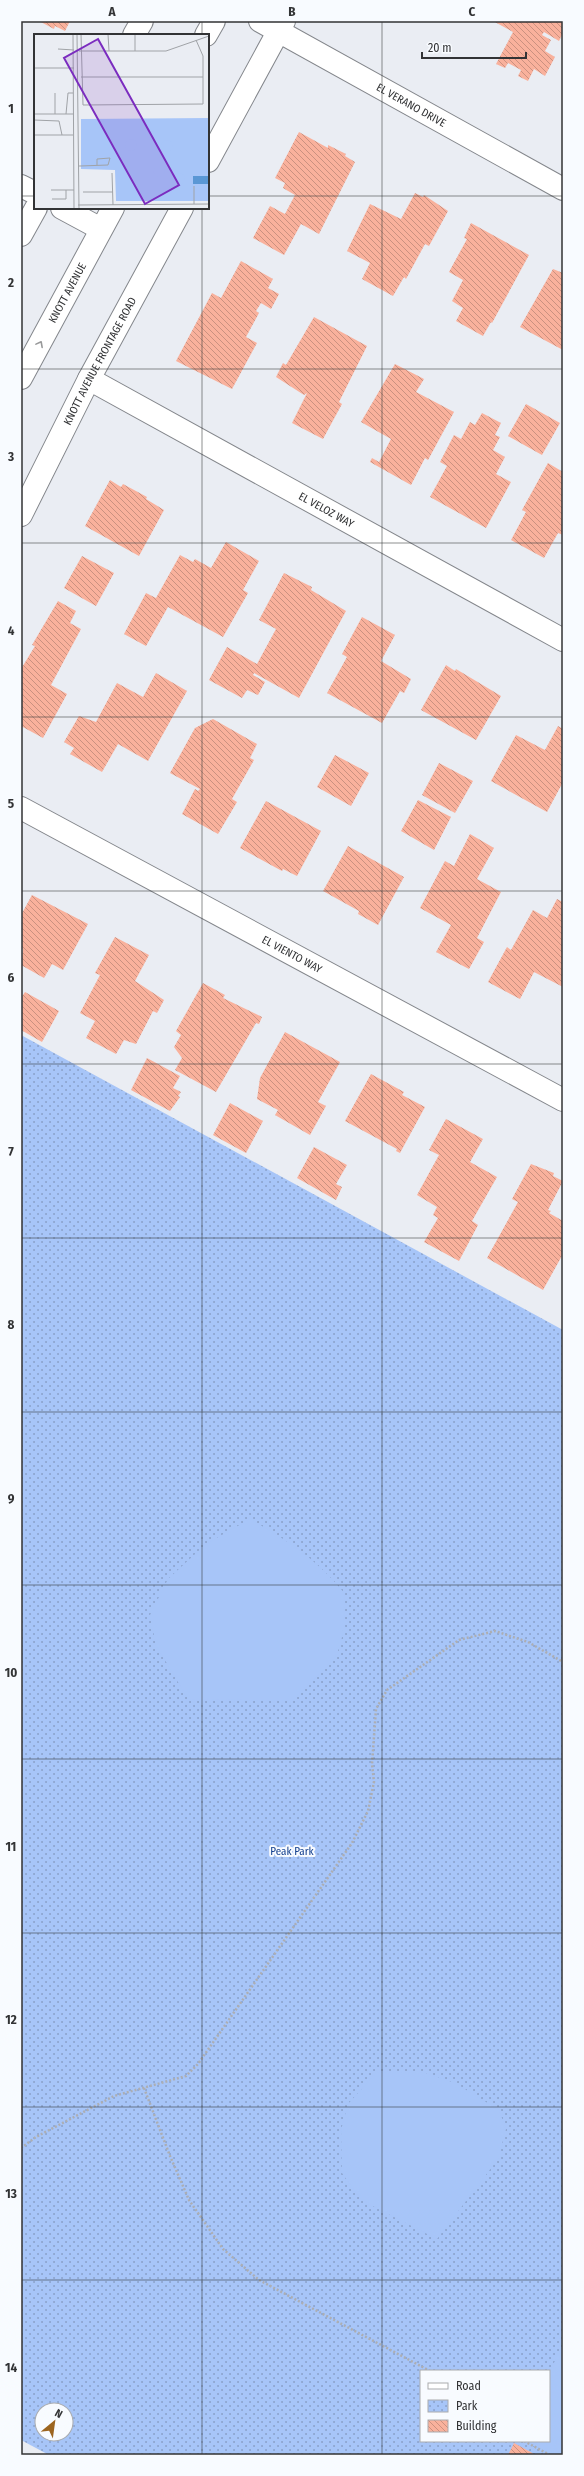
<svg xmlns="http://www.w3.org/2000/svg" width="584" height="2476" font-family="'Fira Sans Condensed',sans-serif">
<defs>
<pattern id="park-dots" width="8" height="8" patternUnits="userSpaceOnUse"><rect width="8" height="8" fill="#a7c5f8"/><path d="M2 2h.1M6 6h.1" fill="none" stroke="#89a1ca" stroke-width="1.8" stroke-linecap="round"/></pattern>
<pattern id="building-back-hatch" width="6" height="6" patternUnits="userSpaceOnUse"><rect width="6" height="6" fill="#f9b19c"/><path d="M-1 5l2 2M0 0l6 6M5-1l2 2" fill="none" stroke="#ca9180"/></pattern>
</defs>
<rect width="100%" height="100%" fill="#eaedf3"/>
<!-- park -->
<path fill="url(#park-dots)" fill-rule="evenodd" d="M21,1035L563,1330V2455H49L21,2440ZM421,2371H549V2441H421ZM42,2410H66V2434H42Z"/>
<!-- garden -->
<path fill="#a7c5f8" d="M250,1519C288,1541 317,1559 345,1594C344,1612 345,1634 338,1651C332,1665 303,1689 291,1701L188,1699L156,1645L150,1615L168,1579L206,1544Z
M423,2072L455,2083L499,2110L506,2129L498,2159L437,2239L361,2200L342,2173L341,2130L348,2104L376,2073Z
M563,2346V2455H550L524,2441H549V2372Z"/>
<!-- building -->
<path fill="url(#building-back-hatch)" d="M39,21H70L65,31L55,26L54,29Z
M493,21H563V33L559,41L544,32L542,35L551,40L545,51L555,57L545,76L534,69L528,81L518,76L521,70L508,63L505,68L496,64L513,32Z
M299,132L328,148V145L346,154L345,156L355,162L319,234L301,224L284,255L253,238L270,206L285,214L295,195L283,188L285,183L275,178Z
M415,193L423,197L424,195L448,211L429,246L425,244L406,279L404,277L393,296L362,279L370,263L347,251L370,204L401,219Z
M471,223L529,255L492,323L491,322L483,336L456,321L463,308L452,301L463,280L449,272L467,239L464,238Z
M241,261L273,279L268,288L279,294L271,309L261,303L256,311L259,313L246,337L257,343L232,389L176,361L212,293L221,298Z
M553,269L563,273V350L520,327Z
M314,317L367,346L339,402L342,404L323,439L292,423L307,393L304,395L276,377L283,363L286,365Z
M395,364L424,379L416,392L454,412L428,460L425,458L411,485L370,462L372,458L379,462L391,439L361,422Z
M526,404L560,423L542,455L508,436Z
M482,413L501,423L495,435L500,437L493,450L505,457L496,474L511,482L486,528L430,497L447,466L440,462L454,435L461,439L470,422L475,425Z
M548,463L563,472V535L558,533L544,558L511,540L526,512L522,510Z
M110,480L121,487L123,484L147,497L146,499L164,510L139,556L85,526Z
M226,542L259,561L243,590L248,593L223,637L168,607L146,646L124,634L146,593L156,598L180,555L193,562L195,559L211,568Z
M82,556L114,573L96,606L64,588Z
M284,573L312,587L311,590L346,611L299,698L254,673L253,675L265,682L258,695L247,690L242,698L209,680L227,647L257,664L276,629L259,620Z
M58,601L76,611L70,623L81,629L51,685L67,694L43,738L21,726V669L35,646L32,645Z
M362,617L395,635L381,661L411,679L404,693L400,691L382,723L327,693L347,657L342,654Z
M446,665L455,671L456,669L501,696L476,740L421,710Z
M156,673L187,691L148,761L118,744L102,772L70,754L74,748L64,742L79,716L96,722L117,683L143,697Z
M213,719L257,744L250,758L254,760L232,799L237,802L218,834L182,814L195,789L198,791L200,789L170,773L195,728Z
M558,726L563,729V782L547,812L491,781L516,735L545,750Z
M335,755L369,773L351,806L317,787Z
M439,763L473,781L455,813L422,795Z
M418,800L451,817L434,850L401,831Z
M266,801L321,831L297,876L283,869L282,871L240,848Z
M470,834L494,848L477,879L501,892L477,938L484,942L469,969L436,952L451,925L420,908L445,861L454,866Z
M348,846L404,877L378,925L358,914L359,911L323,891Z
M32,895L88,924L63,970L52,964L44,978L21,965L23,949L21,948V915Z
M557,899L563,902V987L534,972L520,999L488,982L507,947L511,950L533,910L547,918Z
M115,937L149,955L135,981L164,1000L157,1013L153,1011L136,1044L124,1040L116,1054L86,1038L95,1021L80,1013L100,975L95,973Z
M203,983L225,995L223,998L262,1017L259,1024L256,1023L216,1092L175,1070L182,1058L174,1047L181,1035L176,1031Z
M25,992L59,1011L42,1042L21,1030V998Z
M285,1032L340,1062L318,1102L326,1106L310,1135L275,1115L278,1110L257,1099L260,1078Z
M147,1058L180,1076L173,1088L181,1092L178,1096L180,1097L170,1111L131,1090Z
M371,1074L404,1092L402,1095L425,1107L400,1153L396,1151L397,1149L345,1121Z
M230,1103L263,1121L246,1153L213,1135Z
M446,1119L483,1139L470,1162L497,1177L472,1221L478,1225L459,1261L424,1242L438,1218L433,1215L437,1207L417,1195L439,1155L429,1150Z
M314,1147L347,1165L336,1184L342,1187L336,1200L297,1178Z
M531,1164L554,1173L553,1176L563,1181L548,1210L551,1211L549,1213L563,1221V1254L543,1290L487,1258L518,1202L512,1199Z
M514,2443L536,2455H508Z"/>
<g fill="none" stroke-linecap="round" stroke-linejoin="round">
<!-- minor casing -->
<g stroke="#84878c" stroke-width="24">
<g id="minor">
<path id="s1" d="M260,21L563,189"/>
<path d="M208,161L284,21"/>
<path d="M21,186L35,193"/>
<path d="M62,208L101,229"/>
<path id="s2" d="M89,379L563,640"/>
<path id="s3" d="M21,515L89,379L182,208"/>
<path id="s4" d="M21,808L563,1100"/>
</g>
</g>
<!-- major casing -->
<g stroke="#84878c" stroke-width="24">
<g id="major">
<path d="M134,35L142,21"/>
<path d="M206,35L214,21"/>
<path d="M21,235L36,208"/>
<path id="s5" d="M21,378L113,208"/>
</g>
</g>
<!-- path -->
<path stroke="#acaeb3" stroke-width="2.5" stroke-dasharray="2 2" stroke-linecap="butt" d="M144,2088L170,2156L189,2200L223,2249L259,2280L430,2371
M21,2148L36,2137L114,2096L186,2076L198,2064L352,1843L368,1811L374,1782L372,1764L376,1709L387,1690L459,1640L495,1631L528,1642L563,1662
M524,2441L550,2455"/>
<!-- minor -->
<use href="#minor" stroke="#fff" stroke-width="22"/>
<!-- major -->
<use href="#major" stroke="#fff" stroke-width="22"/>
</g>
<!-- one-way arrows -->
<defs><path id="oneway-chevron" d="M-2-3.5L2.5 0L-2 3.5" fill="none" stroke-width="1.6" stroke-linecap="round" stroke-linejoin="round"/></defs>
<use stroke="#98999a" href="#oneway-chevron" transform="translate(40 344) rotate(-62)"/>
<!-- grid -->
<path fill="none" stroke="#323335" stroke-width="1" stroke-opacity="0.55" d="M202,21V35M382,21V2455M21,196H35M208,196H563M202,208V2455M21,369H563M21,543H563M21,717H563M21,891H563M21,1064H563M21,1238H563M21,1412H563M21,1585H563M21,1759H563M21,1933H563M21,2107H563M21,2280H563"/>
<g text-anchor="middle" stroke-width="4" stroke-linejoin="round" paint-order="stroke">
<!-- street labels -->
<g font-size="11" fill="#323335" stroke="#f8fbff">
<text dy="4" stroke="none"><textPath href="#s1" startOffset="173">EL VERANO DRIVE</textPath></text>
<text dy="4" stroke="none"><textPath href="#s5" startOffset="97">KNOTT AVENUE</textPath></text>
<text dy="4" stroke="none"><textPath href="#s3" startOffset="173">KNOTT AVENUE FRONTAGE ROAD</textPath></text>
<text dy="4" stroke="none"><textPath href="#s2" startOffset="271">EL VELOZ WAY</textPath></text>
<text dy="4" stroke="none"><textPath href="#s4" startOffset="308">EL VIENTO WAY</textPath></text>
</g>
<!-- park labels -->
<g font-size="11" fill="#113e8e" stroke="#f8fbff">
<text x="292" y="1855">Peak Park</text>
</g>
</g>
<!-- overview -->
<g transform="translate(34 34)">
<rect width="175" height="175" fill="#eaedf3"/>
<path d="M175,84V167H82L81,136L47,135V85Z" fill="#a7c5f8"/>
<path d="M91 111a6 6 0 1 1 12 0a6 6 0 1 1-12 0ZM127 112a6 6 0 1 1 12 0a6 6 0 1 1-12 0ZM119.5 137a5.5 5.5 0 1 1 11 0a5.5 5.5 0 1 1-11 0ZM139 145a6 6 0 1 1 12 0a6 6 0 1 1-12 0Z" fill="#a7c5f8"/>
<path d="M159,142H175V150H159Z" fill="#5a97d5"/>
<path fill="none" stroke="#a0a3a7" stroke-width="1" d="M39,0L40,175M43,0L45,175M47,0L49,71L169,70V22L162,6M74,0L75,17M101,0V17M24,15L40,16M45,17H132L175,2M0,34H40M47,43H169M21,59V80M0,80H40M32,80L34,59H39M0,86L25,87L28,101M0,101H39M44,132H46L74,131L76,124L63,125V131M78,139L79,171M160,152V170M17,156H40M49,158H79M18,165H32V156M44,171L175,170"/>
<path fill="#7b2cbf" fill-opacity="0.15" stroke="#7b2cbf" stroke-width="2" d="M64,5L145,151L111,170L30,24Z"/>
<rect width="175" height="175" fill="none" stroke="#323335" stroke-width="2"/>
</g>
<!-- border -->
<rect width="584" height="2476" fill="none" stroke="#f8fbff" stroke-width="44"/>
<!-- legend -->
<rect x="420" y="2370" width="130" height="72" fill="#f8fbff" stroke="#a9abae"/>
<rect x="428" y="2383" width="20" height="6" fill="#ffffff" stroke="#a9abae"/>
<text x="456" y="2390" font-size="12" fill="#323335">Road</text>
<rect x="428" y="2400" width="20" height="12" fill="url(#park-dots)" stroke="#a9abae"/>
<text x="456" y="2410" font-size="12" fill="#323335">Park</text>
<rect x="428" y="2420" width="20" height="12" fill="url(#building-back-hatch)" stroke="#a9abae"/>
<text x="456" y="2430" font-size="12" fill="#323335">Building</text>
<!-- north arrow -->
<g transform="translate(54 2422) rotate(29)"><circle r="19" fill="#f8fbff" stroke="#a9abae"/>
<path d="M0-3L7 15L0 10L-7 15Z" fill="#9c6520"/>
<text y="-6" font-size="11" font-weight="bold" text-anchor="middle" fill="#323335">N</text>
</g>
<!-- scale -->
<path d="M422 52v6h104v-6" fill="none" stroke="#323335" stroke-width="2"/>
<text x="428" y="52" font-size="12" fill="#323335" stroke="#f8fbff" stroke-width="3" paint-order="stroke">20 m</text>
<rect x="22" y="22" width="540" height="2432" fill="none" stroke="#323335" stroke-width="1.5"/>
<g font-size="13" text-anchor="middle" font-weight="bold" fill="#323335">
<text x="112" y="16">A</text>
<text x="292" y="16">B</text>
<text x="472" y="16">C</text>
<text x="11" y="113">1</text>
<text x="11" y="287">2</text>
<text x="11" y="461">3</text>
<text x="11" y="635">4</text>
<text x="11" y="808">5</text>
<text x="11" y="982">6</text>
<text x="11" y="1156">7</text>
<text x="11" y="1329">8</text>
<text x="11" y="1503">9</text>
<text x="11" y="1677">10</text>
<text x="11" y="1851">11</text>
<text x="11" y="2024">12</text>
<text x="11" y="2198">13</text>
<text x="11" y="2372">14</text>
</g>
</svg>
